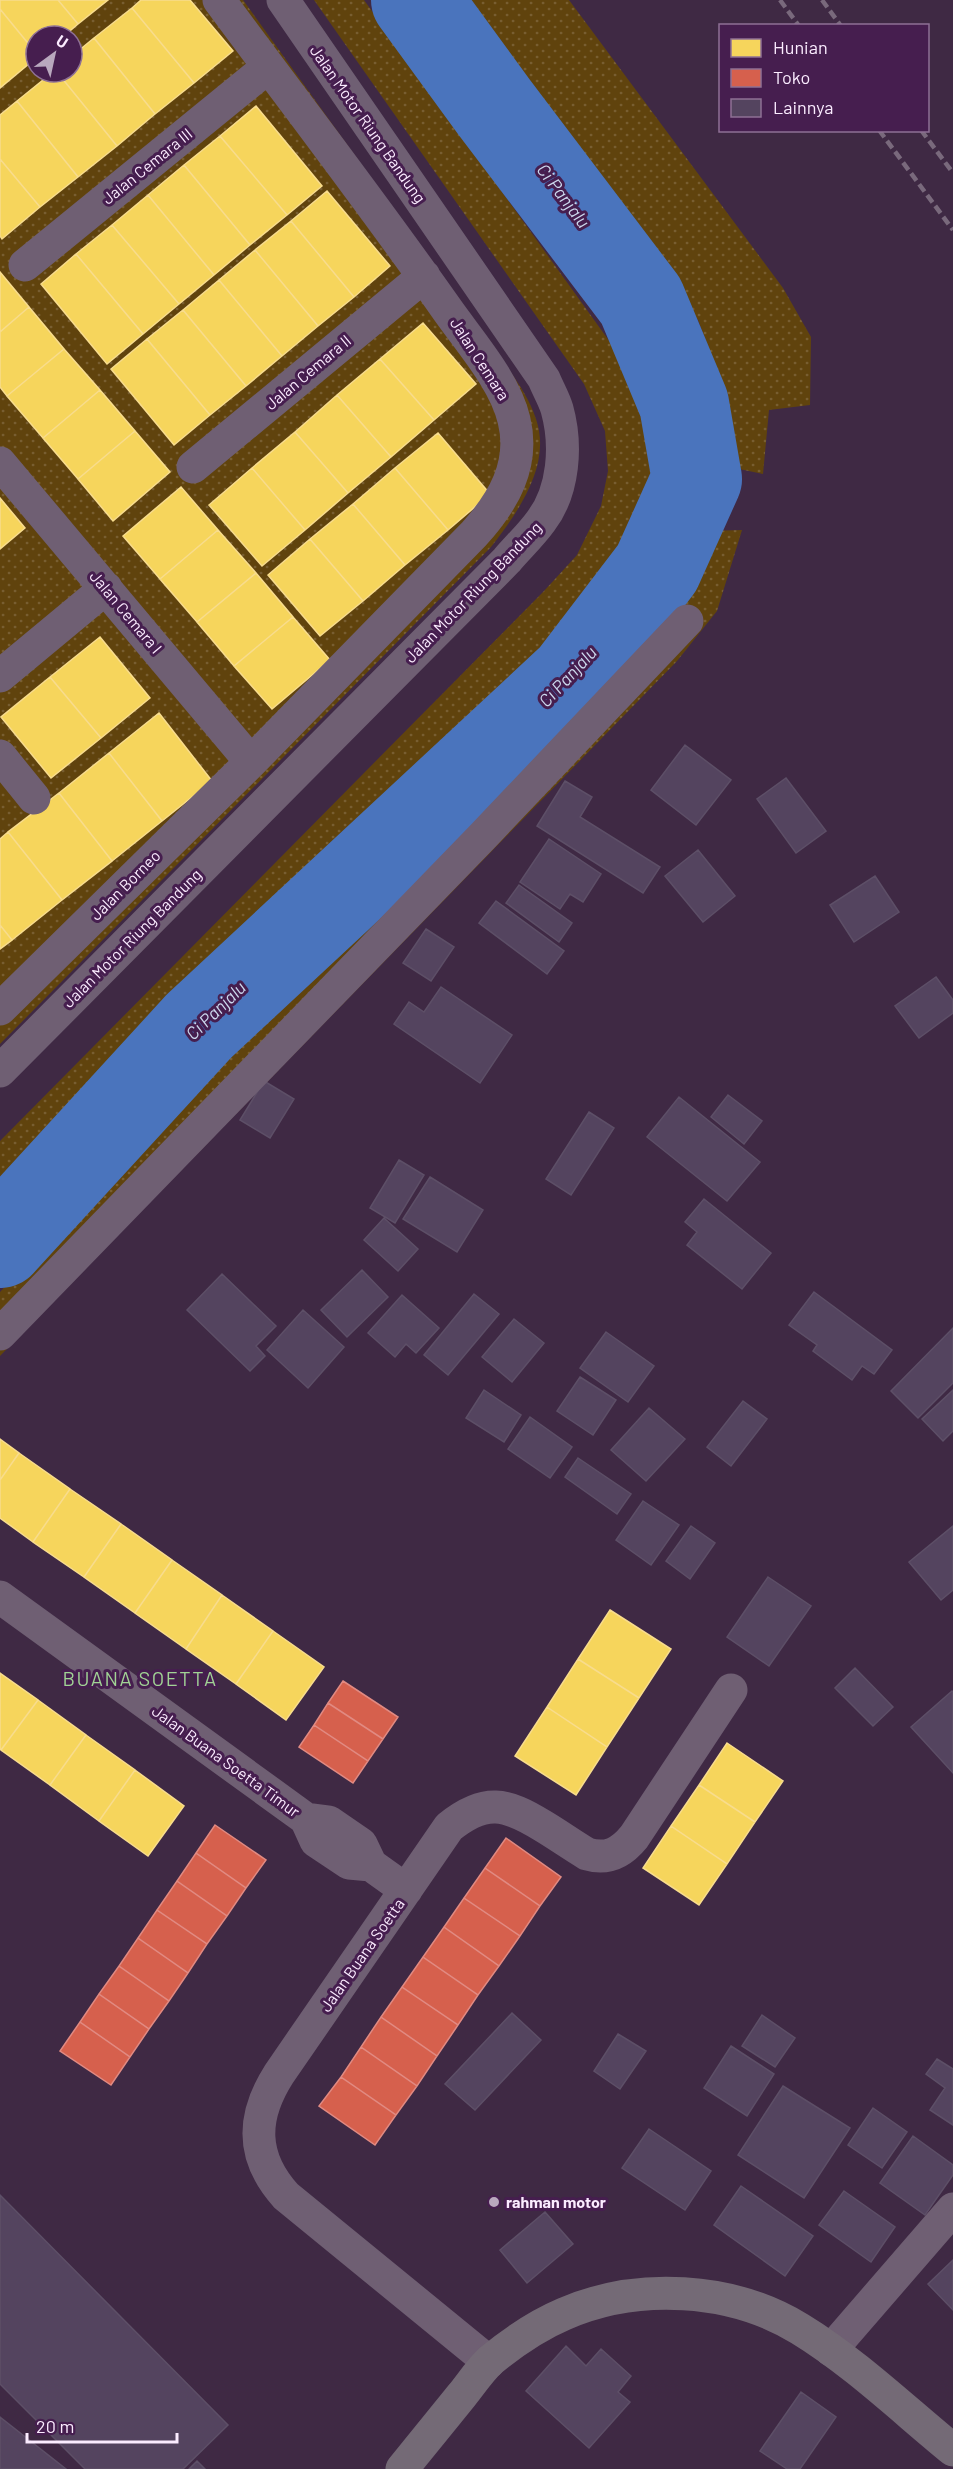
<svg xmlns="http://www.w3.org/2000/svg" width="953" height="2469" font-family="Barlow,sans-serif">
<defs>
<pattern id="grass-dots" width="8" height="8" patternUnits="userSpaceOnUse" patternTransform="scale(1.5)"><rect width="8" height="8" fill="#60430d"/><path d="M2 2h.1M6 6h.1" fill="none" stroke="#785e31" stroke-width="1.8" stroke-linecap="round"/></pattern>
</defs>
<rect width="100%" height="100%" fill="#3f2944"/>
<!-- grass -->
<path fill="url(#grass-dots)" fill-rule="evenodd" d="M0,0H243L509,370C520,385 530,401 536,419C552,465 518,512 491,547L0,1044ZM36,36H72V72H36Z
M314,0H364L620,356L653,416L661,478L649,540L620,589L585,632L0,1223V1141L544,591L577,555L601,506L608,471L605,431L584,384Z
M457,0H569L783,288L811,337L810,405L769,410L763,474L725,466V391L698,320Z
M742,530L717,611L677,661L0,1356V1292L655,621C661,612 669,603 673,593C686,568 683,554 705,531Z"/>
<!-- homes -->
<path fill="#f6d55c" stroke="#f8dc8d" stroke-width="1.5" d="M0,0H58L78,24L64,36H36V53L0,9Z
M58,0H108L78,24Z
M141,0H190L233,51L194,83L132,8Z
M132,8L194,83L155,114L94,38Z
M0,9L36,53V58L0,88Z
M94,38L155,114L117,146L57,72H72V56Z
M53,72H57L117,146L78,177L17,101Z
M17,101L78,177L40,207L0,159V115Z
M256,106L322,186L287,215L220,136Z
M220,136L287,215L250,245L184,165Z
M0,159L40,207L2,239L0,236Z
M184,165L250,245L214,275L148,195Z
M327,191L390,266L354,297L291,221Z
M148,195L214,275L179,304L112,225Z
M291,221L354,297L318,326L255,250Z
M112,225L179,304L143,334L76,254Z
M255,250L318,326L282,356L219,280Z
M76,254L143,334L107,364L41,284Z
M0,272L29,307L0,332Z
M219,280L282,356L246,386L183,310Z
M29,307L64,349L7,396L0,387V332Z
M183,310L246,386L210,415L147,339Z
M423,323L476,384L434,420L380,359Z
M147,339L210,415L174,445L111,369Z
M64,349L100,390L43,438L7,396Z
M380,359L434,420L391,457L337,395Z
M100,390L135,431L78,479L43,438Z
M337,395L391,457L348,493L295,432Z
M135,431L170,472L113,521L78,479Z
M295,432L348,493L305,530L252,468Z
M438,433L490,494L448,530L395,468Z
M252,468L305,530L262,566L209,505Z
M395,468L448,530L405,565L353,504Z
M181,487L218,530L160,579L123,536Z
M0,498L25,528L0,549Z
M353,504L405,565L363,601L310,539Z
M218,530L256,573L197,622L160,579Z
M310,539L363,601L320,636L268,575Z
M256,573L293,617L234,666L197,622Z
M293,617L330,660L272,709L234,666Z
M100,637L150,698L101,738L50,677Z
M50,677L101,738L51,778L1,717Z
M159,713L212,781L162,821L109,753Z
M109,753L162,821L112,861L59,793Z
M59,793L112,861L62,900L8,832Z
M8,832L62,900L12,940L0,925V839Z
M0,925L12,940L0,949Z
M0,1439L19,1453L0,1480Z
M19,1453L70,1489L33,1542L0,1518V1480Z
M70,1489L121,1524L84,1577L33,1542Z
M121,1524L172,1560L135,1613L84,1577Z
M172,1560L222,1595L186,1649L135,1613Z
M222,1595L273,1631L236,1684L186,1649Z
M610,1610L671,1649L639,1698L578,1659Z
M273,1631L324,1667L286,1720L236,1684Z
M578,1659L639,1698L607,1747L547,1707Z
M0,1673L38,1700L1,1750L0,1749Z
M38,1700L86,1735L50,1785L1,1750Z
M547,1707L607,1747L576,1795L515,1756Z
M86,1735L135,1770L99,1821L50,1785Z
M727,1743L783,1781L755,1822L699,1785Z
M135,1770L184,1806L148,1856L99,1821Z
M699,1785L755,1822L727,1864L671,1826Z
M671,1826L727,1864L699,1905L643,1868Z"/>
<!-- shops -->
<path fill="#d6604d" stroke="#e18a82" stroke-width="1.5" d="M343,1681L398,1717L383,1739L328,1703Z
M328,1703L383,1739L368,1761L314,1725Z
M314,1725L368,1761L353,1783L299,1747Z
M215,1825L266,1860L246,1888L196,1853Z
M506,1838L561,1877L540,1906L485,1868Z
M196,1853L246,1888L227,1916L177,1881Z
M485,1868L540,1906L520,1936L464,1898Z
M177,1881L227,1916L207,1944L157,1910Z
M464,1898L520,1936L499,1966L444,1927Z
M157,1910L207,1944L188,1973L138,1938Z
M444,1927L499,1966L478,1995L423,1957Z
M138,1938L188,1973L169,2001L119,1966Z
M423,1957L478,1995L458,2025L402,1987Z
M119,1966L169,2001L149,2029L99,1994Z
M402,1987L458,2025L437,2056L381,2017Z
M99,1994L149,2029L130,2057L80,2022Z
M381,2017L437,2056L417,2086L361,2047Z
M80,2022L130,2057L111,2085L60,2051Z
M361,2047L417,2086L396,2115L341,2077Z
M341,2077L396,2115L375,2145L319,2106Z"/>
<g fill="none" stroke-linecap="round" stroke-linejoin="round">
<!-- river -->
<path stroke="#4a74bd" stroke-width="90" d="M0,1243L199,1026L573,678L657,568L697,479L684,404L641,301L494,107L416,0"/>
</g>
<!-- building -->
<path fill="#54445f" stroke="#5d4f67" stroke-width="1.5" d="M685,745L731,780L696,825L651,790Z
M786,778L826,831L796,853L757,799Z
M565,781L592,797L580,817L660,867L643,893L537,826Z
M549,839L601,874L583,902L570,894L560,909L520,882Z
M698,850L735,896L703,922L665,876Z
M875,876L899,912L854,942L830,905Z
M519,885L572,923L559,942L506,903Z
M496,901L564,951L547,974L479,923Z
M426,929L454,947L431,981L403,963Z
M936,977L953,1000V1013L919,1038L895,1006Z
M441,987L512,1035L480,1083L394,1024L409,1002L424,1012Z
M264,1081L294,1099L270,1138L240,1120Z
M728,1095L762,1121L744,1144L711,1117Z
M679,1097L760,1162L727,1201L647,1137Z
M589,1112L614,1128L571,1195L546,1179Z
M399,1160L424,1175L395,1223L370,1208Z
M430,1177L483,1210L457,1252L403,1219Z
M704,1199L771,1253L742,1289L687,1245L697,1232L685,1222Z
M384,1218L418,1249L398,1271L364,1240Z
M362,1270L388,1297L347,1337L321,1310Z
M222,1274L276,1326L256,1346L265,1356L250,1371L187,1310Z
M814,1292L892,1350L874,1374L862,1366L852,1380L813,1351L817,1345L789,1325Z
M474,1294L499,1314L448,1375L424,1355Z
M402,1295L439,1328L416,1353L406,1344L395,1357L368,1333Z
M303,1310L344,1347L308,1388L267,1350Z
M514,1319L544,1343L512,1382L482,1357Z
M953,1328V1383L918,1418L891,1391Z
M606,1332L654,1366L628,1402L580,1368Z
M580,1377L616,1400L593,1435L557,1411Z
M484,1390L521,1415L504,1442L466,1418Z
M953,1390V1431L943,1441L922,1419Z
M743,1401L767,1419L731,1466L707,1447Z
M649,1408L685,1439L646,1481L611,1450Z
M530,1417L572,1447L550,1478L508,1449Z
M578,1458L631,1494L617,1514L565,1477Z
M643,1501L679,1525L651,1565L616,1540Z
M691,1526L715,1543L690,1579L666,1561Z
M953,1526V1590L941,1600L909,1562Z
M768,1577L811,1606L769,1666L727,1637Z
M855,1668L893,1707L873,1726L835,1688Z
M952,1691L953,1692V1773L911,1727Z
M512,2013L541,2040L475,2110L445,2084Z
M762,2015L795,2038L775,2067L742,2046Z
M618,2034L646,2051L620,2089L594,2071Z
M731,2046L774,2074L747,2116L704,2088Z
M937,2059L953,2069V2125L930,2110L945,2088L926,2074Z
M783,2086L850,2128L804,2198L738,2155Z
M873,2108L907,2132L882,2168L848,2145Z
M649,2129L711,2171L685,2210L622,2168Z
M913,2136L953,2165V2175L925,2215L880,2183Z
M741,2186L813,2236L785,2276L714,2225Z
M844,2191L895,2227L871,2262L819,2225Z
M0,2195L228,2425L183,2469H85L0,2384Z
M545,2212L573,2244L527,2283L500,2250Z
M953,2260V2310L928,2284Z
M566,2346L586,2366L601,2349L631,2376L618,2392L630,2402L589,2448L526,2391Z
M801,2392L836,2417L800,2469H787L760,2451Z
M0,2417L66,2469H0Z
M197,2461L205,2469H189Z"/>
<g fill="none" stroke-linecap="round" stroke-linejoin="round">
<!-- minor -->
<path stroke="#6f5f73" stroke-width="33" d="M25,265L268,67
M0,463L251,762
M193,467L424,276
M0,676L106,588
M0,756L34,798
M0,1009L251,762L474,534C503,502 525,465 514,420C505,381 469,341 446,308C373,204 295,103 219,0
M0,1071L507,560C518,547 531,535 541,521C564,491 567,445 557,409C554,399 548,389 544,379L283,0
M0,1334L483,836L687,621
M0,1597L306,1819
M371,1865L349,1863L316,1841L306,1819L329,1822L361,1844L371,1865L406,1890
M831,2350L953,2209
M489,2362L286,2196C251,2157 251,2118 279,2074L449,1827C485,1798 506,1803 543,1826C558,1835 572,1845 587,1854C607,1860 621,1853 634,1837L731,1690"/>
<!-- primary -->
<path stroke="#746a76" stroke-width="33" d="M402,2469C422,2444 442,2420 462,2395C471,2384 480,2370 491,2360C513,2342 538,2325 564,2314C637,2282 732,2287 800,2329C854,2362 904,2410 953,2450"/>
<!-- rail -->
<path stroke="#79697c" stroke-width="4.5" stroke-dasharray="9 4.5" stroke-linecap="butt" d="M780,0L799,26
M822,0L841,26
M879,130L953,230
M921,130L953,173"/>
</g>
<!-- markers -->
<circle fill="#b9a8be" stroke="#461e4f" stroke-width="2" cx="494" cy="2202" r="6"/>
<g text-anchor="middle" stroke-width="6" stroke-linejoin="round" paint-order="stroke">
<!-- street labels -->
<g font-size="16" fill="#fbecff" stroke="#461e4f">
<text transform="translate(368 124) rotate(55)" y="6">Jalan Motor Riung Bandung</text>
<text transform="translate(147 166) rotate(-39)" y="6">Jalan Cemara III</text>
<text transform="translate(480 359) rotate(57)" y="6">Jalan Cemara</text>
<text transform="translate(308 372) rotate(-40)" y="6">Jalan Cemara II</text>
<text transform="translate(473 592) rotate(-46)" y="6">Jalan Motor Riung Bandung</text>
<text transform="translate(126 612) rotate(50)" y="6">Jalan Cemara I</text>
<text transform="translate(125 885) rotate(-45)" y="6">Jalan Borneo</text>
<text transform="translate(132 938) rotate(-45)" y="6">Jalan Motor Riung Bandung</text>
<text transform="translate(226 1761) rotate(36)" y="6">Jalan Buana Soetta Timur</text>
<text transform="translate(362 1955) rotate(-55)" y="6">Jalan Buana Soetta</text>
</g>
<!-- poi labels -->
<g font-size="16" font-weight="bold" fill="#fbecff" stroke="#461e4f" text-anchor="start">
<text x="506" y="2208">rahman motor</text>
</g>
<!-- water labels -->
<g font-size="18" font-style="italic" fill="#ccd9ee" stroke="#461e4f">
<text transform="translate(563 196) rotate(53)" y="6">Ci Panjalu</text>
<text transform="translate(568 677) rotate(-47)" y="6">Ci Panjalu</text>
<text transform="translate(216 1011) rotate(-44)" y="6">Ci Panjalu</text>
</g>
<!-- quarter labels -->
<g font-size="20" letter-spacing="1.5" fill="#a1d395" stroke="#461e4f">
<text x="140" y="1686">BUANA SOETTA</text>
</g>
</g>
<!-- legend -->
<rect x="719" y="24" width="210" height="108" fill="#461e4f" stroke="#8e7095" stroke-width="1.5"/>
<rect x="731" y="39" width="30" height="18" fill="#f6d55c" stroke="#8e7095" stroke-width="1.5"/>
<text x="773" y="54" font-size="18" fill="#fbecff">Hunian</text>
<rect x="731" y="69" width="30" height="18" fill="#d6604d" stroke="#8e7095" stroke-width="1.5"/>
<text x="773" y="84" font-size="18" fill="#fbecff">Toko</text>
<rect x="731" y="99" width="30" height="18" fill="#54445f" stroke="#8e7095" stroke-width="1.5"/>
<text x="773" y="114" font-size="18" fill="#fbecff">Lainnya</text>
<!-- north arrow -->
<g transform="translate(54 54) rotate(33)"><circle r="28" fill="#461e4f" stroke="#8e7095" stroke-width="1.5"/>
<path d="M0-4.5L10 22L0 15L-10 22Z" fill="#b9a8be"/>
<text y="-9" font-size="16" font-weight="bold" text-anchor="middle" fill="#fbecff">U</text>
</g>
<!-- scale -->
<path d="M27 2433v9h150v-9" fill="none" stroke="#fbecff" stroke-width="3"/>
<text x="36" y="2433" font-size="18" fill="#fbecff" stroke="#461e4f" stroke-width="4.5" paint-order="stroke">20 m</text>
</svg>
